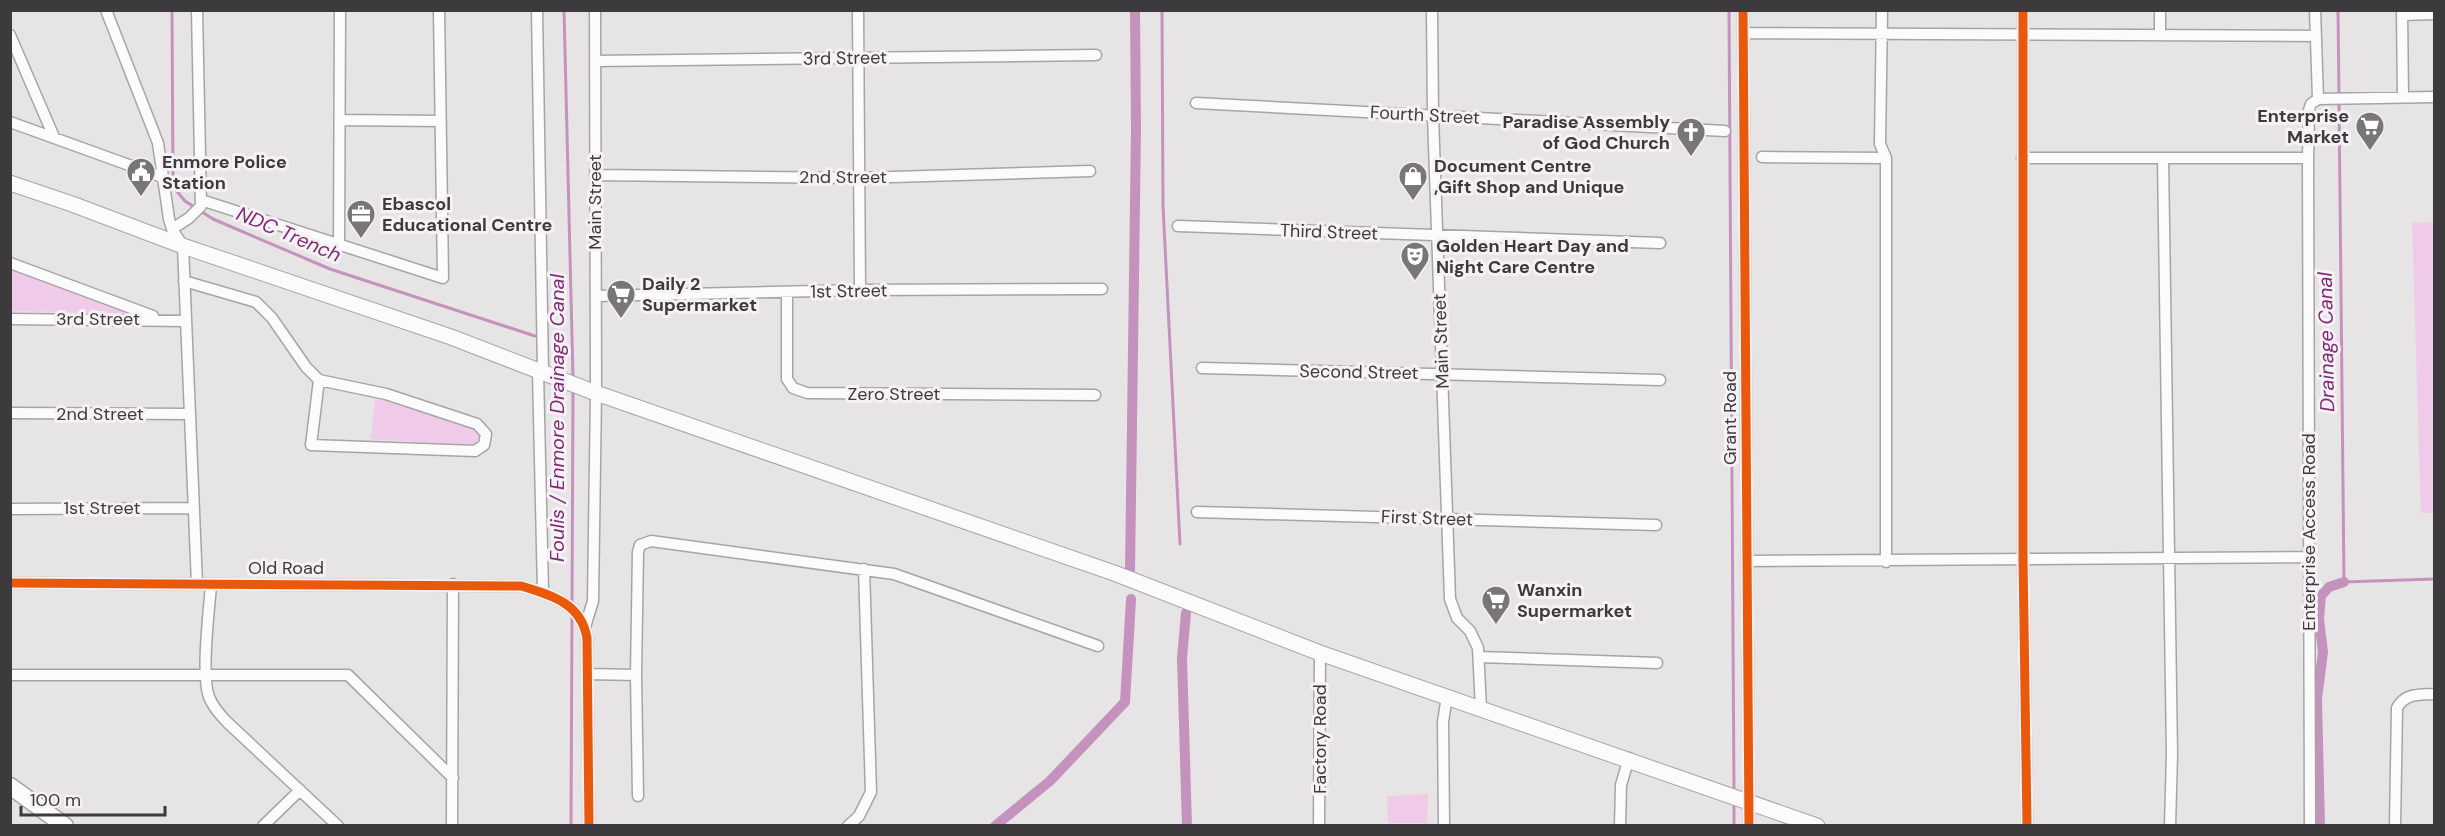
<svg xmlns="http://www.w3.org/2000/svg" width="2445" height="836" font-family="'DM Sans',sans-serif">
<rect width="100%" height="100%" fill="#e7e4e6"/>
<!-- green -->
<path fill="#f0cae9" d="M2434,222V513H2421L2412,223Z
M11,269L133,314L11,311Z
M375,398L476,429L479,434L478,444L473,446L371,439Z
M1428,794L1427,823H1388L1387,796Z"/>
<g fill="none" stroke-linecap="round" stroke-linejoin="round">
<!-- stream -->
<path stroke="#c492bc" stroke-width="3" d="M172,10L173,181L175,189L185,201L213,219L330,269L535,336
M564,10L573,378
M1162,10L1163,206L1180,544
M1729,10L1734,791
M2338,10L2339,96
M2339,102L2344,582L2434,579
M572,606L573,390
M1734,803V826
M571,826L572,615"/>
<!-- canal -->
<path stroke="#c492bc" stroke-width="10" d="M1130,571L1136,129L1135,10
M1186,613L1182,658L1187,826
M995,826L1050,781L1125,702L1131,599
M2320,826L2317,699L2323,652L2319,619L2321,596L2329,587L2344,582"/>
<!-- street casing -->
<g stroke="#a7a4a6" stroke-width="13">
<path id="street" d="M106,10L158,143L169,219L172,229L183,246L197,584
M537,10L543,373
M858,10L860,290
M1432,10L1433,116L1450,599L1457,618L1470,631L1478,648L1481,709
M1743,10L1749,826
M1882,10L1880,144L1886,158V562
M2023,10V558L2027,826
M2160,10V35
M2315,10L2318,99
M2402,10L2403,97
M2402,15L2434,14
M1743,33L2316,36
M10,35L54,137
M595,61L1096,55
M2318,99L2434,97
M1196,103L1725,131
M341,120L440,121
M10,122L162,177
M1762,157L1886,158
M2022,158H2308
M2163,158L2172,754L2170,826
M595,175L859,178L1090,171
M201,200L443,278L439,10
M1178,226L1660,243
M172,229L189,218L201,206L197,10
M339,244L340,10
M10,263L153,316
M184,281L256,302L272,318L306,367L319,380L386,394L477,424L486,434L484,445L475,451L311,445L319,380
M787,292V379L793,388L807,393L1095,395
M596,296L860,290L1102,289
M10,319L186,321
M1202,368L1660,380
M538,372L543,592
M10,413L190,414
M10,509L194,508
M1197,512L1656,525
M1747,561L2309,557
M10,583L521,586C551,595 581,603 587,638L589,826
M211,585C209,611 201,675 209,697C213,707 220,715 228,723L338,826
M585,627L593,601L596,393L595,10
M1479,657L1657,663
M588,674L636,675L638,552L640,545L651,541L894,574L1098,646
M10,675H348L453,778
M636,675L638,796
M263,826L300,790
M452,826L453,584
M848,826L859,816L871,792L864,569
M1319,826L1320,653
M1444,826L1443,722L1447,696
M1620,826L1621,785L1629,758
M2310,826L2308,158L2309,110L2311,104L2318,99
M2395,826L2397,708C2405,693 2419,695 2434,694"/>
</g>
<!-- secondary casing -->
<g stroke="#a7a4a6" stroke-width="17">
<path id="secondary" d="M10,183L72,204L183,246L451,337L596,393L1114,573L1320,653L1817,826"/>
</g>
<!-- primary casing -->
<g stroke="#a7a4a6" stroke-width="19">
<path id="primary" d="M10,786L65,826"/>
</g>
<!-- street -->
<use href="#street" stroke="#fbfbfb" stroke-width="10"/>
<!-- secondary -->
<use href="#secondary" stroke="#fbfbfb" stroke-width="15"/>
<!-- primary -->
<use href="#primary" stroke="#fbfbfb" stroke-width="16"/>
<!-- cycleway casing -->
<g stroke="#f5f1f4" stroke-width="13">
<path id="cycleway" d="M1743,10L1749,826
M2023,10V558L2027,826
M10,583L521,586C551,595 581,603 587,638L589,826"/>
</g>
<!-- cycleway -->
<use href="#cycleway" stroke="#e8590c" stroke-width="9"/>
</g>
<!-- icons -->
<defs>
<g id="supermarket-pin" transform="scale(1.5)"><path d="M0 17L-7.5 6A9.5 9.5 0 1 1 7.5 6Z" fill="#787678" stroke="#f5f1f4"/><path d="M-6-5.5h2.5l.6 2H6L4.5 2H-2.5L-4.4-4H-6ZM-1.5 3.2a1.3 1.3 0 1 0 .1 0ZM3 3.2a1.3 1.3 0 1 0 .1 0Z" fill="#fff"/></g>
<g id="church-pin" transform="scale(1.5)"><path d="M0 17L-7.5 6A9.5 9.5 0 1 1 7.5 6Z" fill="#787678" stroke="#f5f1f4"/><path d="M-1.2-6h2.4v3.5h3.3v2.4h-3.3V6h-2.4V-.1h-3.3v-2.4h3.3Z" fill="#fff"/></g>
<g id="civic-pin" transform="scale(1.5)"><path d="M0 17L-7.5 6A9.5 9.5 0 1 1 7.5 6Z" fill="#787678" stroke="#f5f1f4"/><path d="M-.6-6.5H3V-4.5H.6V-3L4-1V1h2V6H-6V1h2V-1L-.6-3ZM-1.2 2.5V6h2.4V2.5Z" fill="#fff"/></g>
<g id="shop-pin" transform="scale(1.5)"><path d="M0 17L-7.5 6A9.5 9.5 0 1 1 7.5 6Z" fill="#787678" stroke="#f5f1f4"/><path d="M-5-2.5h2.3a2.7 3.5 0 0 1 5.4 0H5L5.5 6h-11ZM-1.5-2.5h3a1.5 2.3 0 0 0-3 0Z" fill="#fff"/></g>
<g id="office-pin" transform="scale(1.5)"><path d="M0 17L-7.5 6A9.5 9.5 0 1 1 7.5 6Z" fill="#787678" stroke="#f5f1f4"/><path d="M-6-3h4V-5.5h4V-3h4V5H-6ZM-1-4.5V-3h2v-1.5ZM-6 0V1H6V0Z" fill="#fff"/></g>
<g id="theatre-pin" transform="scale(1.5)"><path d="M0 17L-7.5 6A9.5 9.5 0 1 1 7.5 6Z" fill="#787678" stroke="#f5f1f4"/><path d="M-5-5.5Q0-4 5-5.5V0Q5 5 0 6Q-5 5-5 0ZM-3.3-2.5H-1v1.5H-3.3ZM1-2.5H3.3v1.5H1ZM-2.8 1Q0 5.5 2.8 1Z" fill="#fff"/></g>
</defs>
<g fill-rule="evenodd">
<use href="#supermarket-pin" x="2370" y="126"/>
<use href="#church-pin" x="1691" y="132"/>
<use href="#civic-pin" x="141" y="172"/>
<use href="#shop-pin" x="1413" y="176"/>
<use href="#office-pin" x="361" y="214"/>
<use href="#theatre-pin" x="1415" y="256"/>
<use href="#supermarket-pin" x="621" y="294"/>
<use href="#supermarket-pin" x="1496" y="600"/>
</g>
<g text-anchor="middle" stroke-width="6" stroke-linejoin="round" paint-order="stroke">
<!-- street labels -->
<g font-size="18" fill="#3c3a3c" stroke="#f5f1f4">
<text transform="translate(845 58) rotate(-1)" y="6">3rd Street</text>
<text transform="translate(1425 115) rotate(3)" y="6">Fourth Street</text>
<text x="843" y="183">2nd Street</text>
<text transform="translate(595 202) rotate(-90)" y="6">Main Street</text>
<text transform="translate(1329 232) rotate(2)" y="6">Third Street</text>
<text transform="translate(849 291) rotate(-1)" y="6">1st Street</text>
<text x="98" y="325">3rd Street</text>
<text transform="translate(1441 341) rotate(-92)" y="6">Main Street</text>
<text transform="translate(1359 372) rotate(1)" y="6">Second Street</text>
<text x="894" y="400">Zero Street</text>
<text x="100" y="420">2nd Street</text>
<text transform="translate(1730 418) rotate(-90)" y="6">Grant Road</text>
<text x="102" y="514">1st Street</text>
<text transform="translate(1427 518) rotate(2)" y="6">First Street</text>
<text transform="translate(2309 532) rotate(-90)" y="6">Enterprise Access Road</text>
<text x="286" y="574">Old Road</text>
<text transform="translate(1320 739) rotate(-90)" y="6">Factory Road</text>
</g>
<!-- poi labels -->
<g font-size="18" font-weight="bold" fill="#3c3a3c" stroke="#f5f1f4" text-anchor="start">
<text x="2349" y="122" text-anchor="end">Enterprise<tspan x="2349" dy="21">Market</tspan></text>
<text x="1670" y="128" text-anchor="end">Paradise Assembly<tspan x="1670" dy="21">of God Church</tspan></text>
<text x="162" y="168">Enmore Police<tspan x="162" dy="21">Station</tspan></text>
<text x="1434" y="172">Document Centre<tspan x="1434" dy="21">,Gift Shop and Unique</tspan></text>
<text x="382" y="210">Ebascol<tspan x="382" dy="21">Educational Centre</tspan></text>
<text x="1436" y="252">Golden Heart Day and<tspan x="1436" dy="21">Night Care Centre</tspan></text>
<text x="642" y="290">Daily 2<tspan x="642" dy="21">Supermarket</tspan></text>
<text x="1517" y="596">Wanxin<tspan x="1517" dy="21">Supermarket</tspan></text>
</g>
<!-- water labels -->
<g font-size="20" font-style="italic" fill="#7e2a75" stroke="#f5f1f4">
<text transform="translate(289 234) rotate(23)" y="7">NDC Trench</text>
<text transform="translate(2326 342) rotate(-91)" y="7">Drainage Canal</text>
<text transform="translate(557 418) rotate(-90)" y="7">Foulis / Enmore Drainage Canal</text>
</g>
</g>
<!-- border -->
<rect width="2445" height="836" fill="none" stroke="#3c3a3c" stroke-width="24"/>
<!-- scale -->
<path d="M21 806v9h144v-9" fill="none" stroke="#3c3a3c" stroke-width="3"/>
<text x="30" y="806" font-size="18" fill="#3c3a3c" stroke="#f5f1f4" stroke-width="4.5" paint-order="stroke">100 m</text>
</svg>
